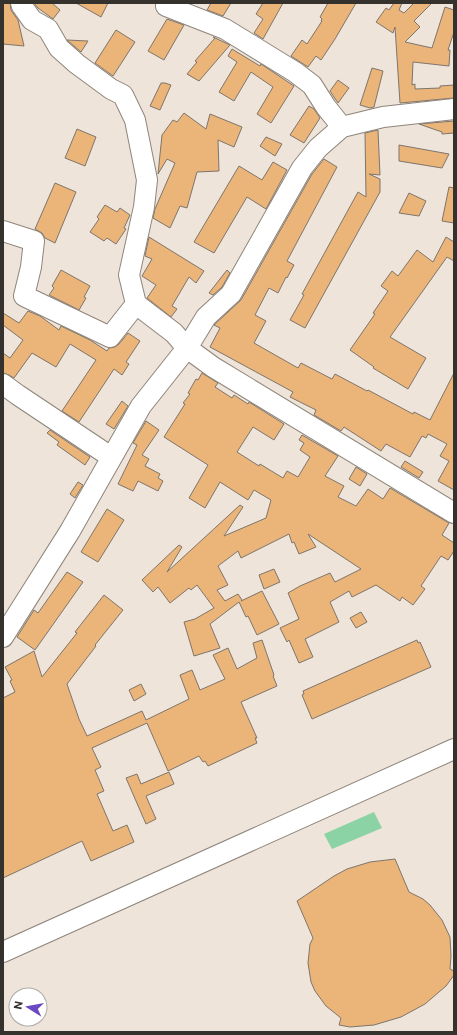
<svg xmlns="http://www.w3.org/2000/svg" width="457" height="1035" font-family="Commissioner,sans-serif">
<rect width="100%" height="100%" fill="#eee4d9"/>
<!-- green -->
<path fill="#8bd3a5" d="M374,812L382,828L332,849L324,834Z"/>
<!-- building -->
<path fill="#ebb478" stroke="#7e756c" d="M3,3H10L11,10L18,20L24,46L3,44Z
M34,3H52L60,10L53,19L38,8Z
M76,3H108L101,17Z
M211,3H231L223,16L207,10Z
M263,3H283L263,39L254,33L263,19L256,14Z
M328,3H356L335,39L321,60L316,56L308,67L291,56L302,40L307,44L322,21H321L322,19L320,17Z
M394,3H402L399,10L404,13L414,3H432L414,21L420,27L405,42L432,48L445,7L454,10V32L448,50H450L449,66L413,62L412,85L415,84V89L440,88V86L454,85V98L400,103L395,27L393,33L376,22L386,8L389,10Z
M167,19L184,25L164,60L148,51Z
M116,30L135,42L113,76L95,63Z
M213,37L230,45L199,81L187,74L197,62L195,61L215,38Z
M67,40L88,41L81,52Z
M232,49L260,66L261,64L294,86L271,123L257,114L273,87L251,72L234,101L219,92L237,62L228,56Z
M372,68L383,71L374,107L370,108L360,105Z
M338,80L349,88L338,103L330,91Z
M161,83H165L171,85L160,110L150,106Z
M309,106L314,109L320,118L304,143L290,135Z
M184,113L206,129L210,114L242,127L234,147L218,140L219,171L197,172L187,208L180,206L170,228L153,218L155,209L175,163L167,159L158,174L162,135L173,120L177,122Z
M454,121V133L442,134V132L419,124Z
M77,129L96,137L85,166L65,158Z
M378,130L380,175L369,174L380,179V192L305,328L290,320L304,295L302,294L358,192L366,197L365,133Z
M266,137L282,144L275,156L260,146Z
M399,145L449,154L442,168L399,161Z
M324,159L337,167L287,261L294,265L287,278L286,277L278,293L269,288L255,315L266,321L254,343L298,368L301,363L332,379L335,374L367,391L368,390L413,414L414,412L430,420L454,373V490L438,481L449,461L440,456L447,444L428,434L426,438L422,436L410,457L386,444L381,451L344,427L341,431L314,415L316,410L290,397L293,392L210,347L220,328L214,325L241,300L312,174Z
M273,162L287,170L266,209L247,197L214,253L194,242L239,166L262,180Z
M55,183L76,192L55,243L45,238L42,233L35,229Z
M449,187L454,188V223L442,221Z
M409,193L426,201L419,216L399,213Z
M105,205L117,212L120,208L130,215L124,228L126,229L116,244L107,238L104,241L90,232L99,219L97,217Z
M149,237L204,271L196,283L189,277L172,306L177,309L171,317L147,298L156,285L142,276L152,259L145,256Z
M446,237L454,242V261L447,257L390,337L426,358L408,389L373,368L374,367L350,350L375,314L373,313L388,291L381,286L392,271L398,276L417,250L433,262Z
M61,270L90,286L84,297L86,298L79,310L49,295L54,288L52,286Z
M227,270L230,273L222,287L213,295L209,293Z
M28,311L40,316L59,330L61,326L90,340L107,351L109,348L115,347L119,344L128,333L140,341L126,362L129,364L122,375L114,369L79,422L62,411L96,360L70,344L56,367L32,353L14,378L9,375L3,373V353L10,358L23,340L3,325V313L19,323Z
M202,373L218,383L215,387L232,398L234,395L248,404L249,402L284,424L274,440L253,427L237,452L259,466L260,464L283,478L287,471L298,477L310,457L300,450L304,443L299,440L302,435L338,456L325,476L344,486L338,497L356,506L368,489L383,499L390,488L449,523L442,535L454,543V551L448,560L441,556L421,586L425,589L413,605L402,597L400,601L376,585L352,597L349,591L330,602L339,622L305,639L313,657L299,663L289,640L287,642L280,628L299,619L288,593L300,586L330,573L335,582L361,569L308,534L316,547L299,554L294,542L292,543L289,534L241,558L238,551L218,566L228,585L217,590L225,601L238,594L242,600L241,601L262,591L279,624L257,635L248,616L246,617L239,602L210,624L220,648L194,656L184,622L195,619L214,608L197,585L191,590L189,588L170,603L158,587L153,592L142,580L179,545L182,547L167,572L240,505L243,507L224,536L266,518L271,500L254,490L248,500L220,482L205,508L189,498L208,465L164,437L185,404L183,403L190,394L188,393L196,379L198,380Z
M122,401L128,406L114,429L106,424Z
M146,421L159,430L142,455L149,459L145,466L160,474L158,478L163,481L158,491L138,481L133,491L118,484L137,445L133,443Z
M50,430L90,457L85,465L57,445L59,442L47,433Z
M405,461L423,472L419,478L401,467Z
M356,467L367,474L360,486L349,479Z
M78,482L83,485L75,498L70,494Z
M107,509L124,520L98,562L81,552Z
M274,569L280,582L264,589L259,575Z
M67,572L83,582L35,650L17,637L34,610L38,613Z
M104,595L123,610L95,645L96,646L67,684L79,719L87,736L142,711L146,720L189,699L180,675L192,670L200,690L225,679L213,655L228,648L237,669L257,658L253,643L262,640L274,675L273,676L277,686L241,702L257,738H255L257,743L208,766L205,761L203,762L199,756L168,771L147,723L92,748L101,767L95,770L104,791L97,794L113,831L127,825L134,842L91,861L82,841L3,878V698L15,692L10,681L12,680L5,667L34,651L42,677L77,633L75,632Z
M361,612L367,622L356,628L350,618Z
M417,640L418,643L420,642L431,667L312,719L302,695L304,694L303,691Z
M141,684L146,694L134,701L129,690Z
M169,772L174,784L146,796L156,819L146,824L126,778L137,774L141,784Z
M395,859L409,892L423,899L430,905L442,920L450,937L451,956L450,969L454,971V975L446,986L425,1004L401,1017L374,1025L350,1027L339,1025L341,1018L326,1006L315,991L311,982L308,963L310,944L313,938L297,901L334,876L347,869L370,862Z"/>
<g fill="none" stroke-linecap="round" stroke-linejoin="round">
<!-- minor casing -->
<g stroke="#8e857b" stroke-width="22">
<path id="minor" d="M21,3L22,6L32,20L48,29L59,48L77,64L111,89L123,95L135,120L147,180L144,207L129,275L136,304
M166,6L225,29L295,72L312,85L326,107L342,127
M3,231L34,241L31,267L24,296L110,337L136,304L174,333L187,348L213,367L454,513
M3,384L18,395L111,457
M3,637L70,531L141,406L187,348L206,317L231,294L302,168L318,148L342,127L383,117L454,109
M3,952L454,749"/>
</g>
<!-- minor -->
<use href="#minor" stroke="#fff" stroke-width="20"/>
</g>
<!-- border -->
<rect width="457" height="1035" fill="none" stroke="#35312d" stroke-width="8"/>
<!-- north arrow -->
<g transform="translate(28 1007) rotate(281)"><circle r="19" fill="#ffffff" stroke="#aeadab"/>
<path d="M0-3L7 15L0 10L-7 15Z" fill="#6b49c2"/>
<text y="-6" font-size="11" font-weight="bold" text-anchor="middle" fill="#35312d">N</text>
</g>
</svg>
